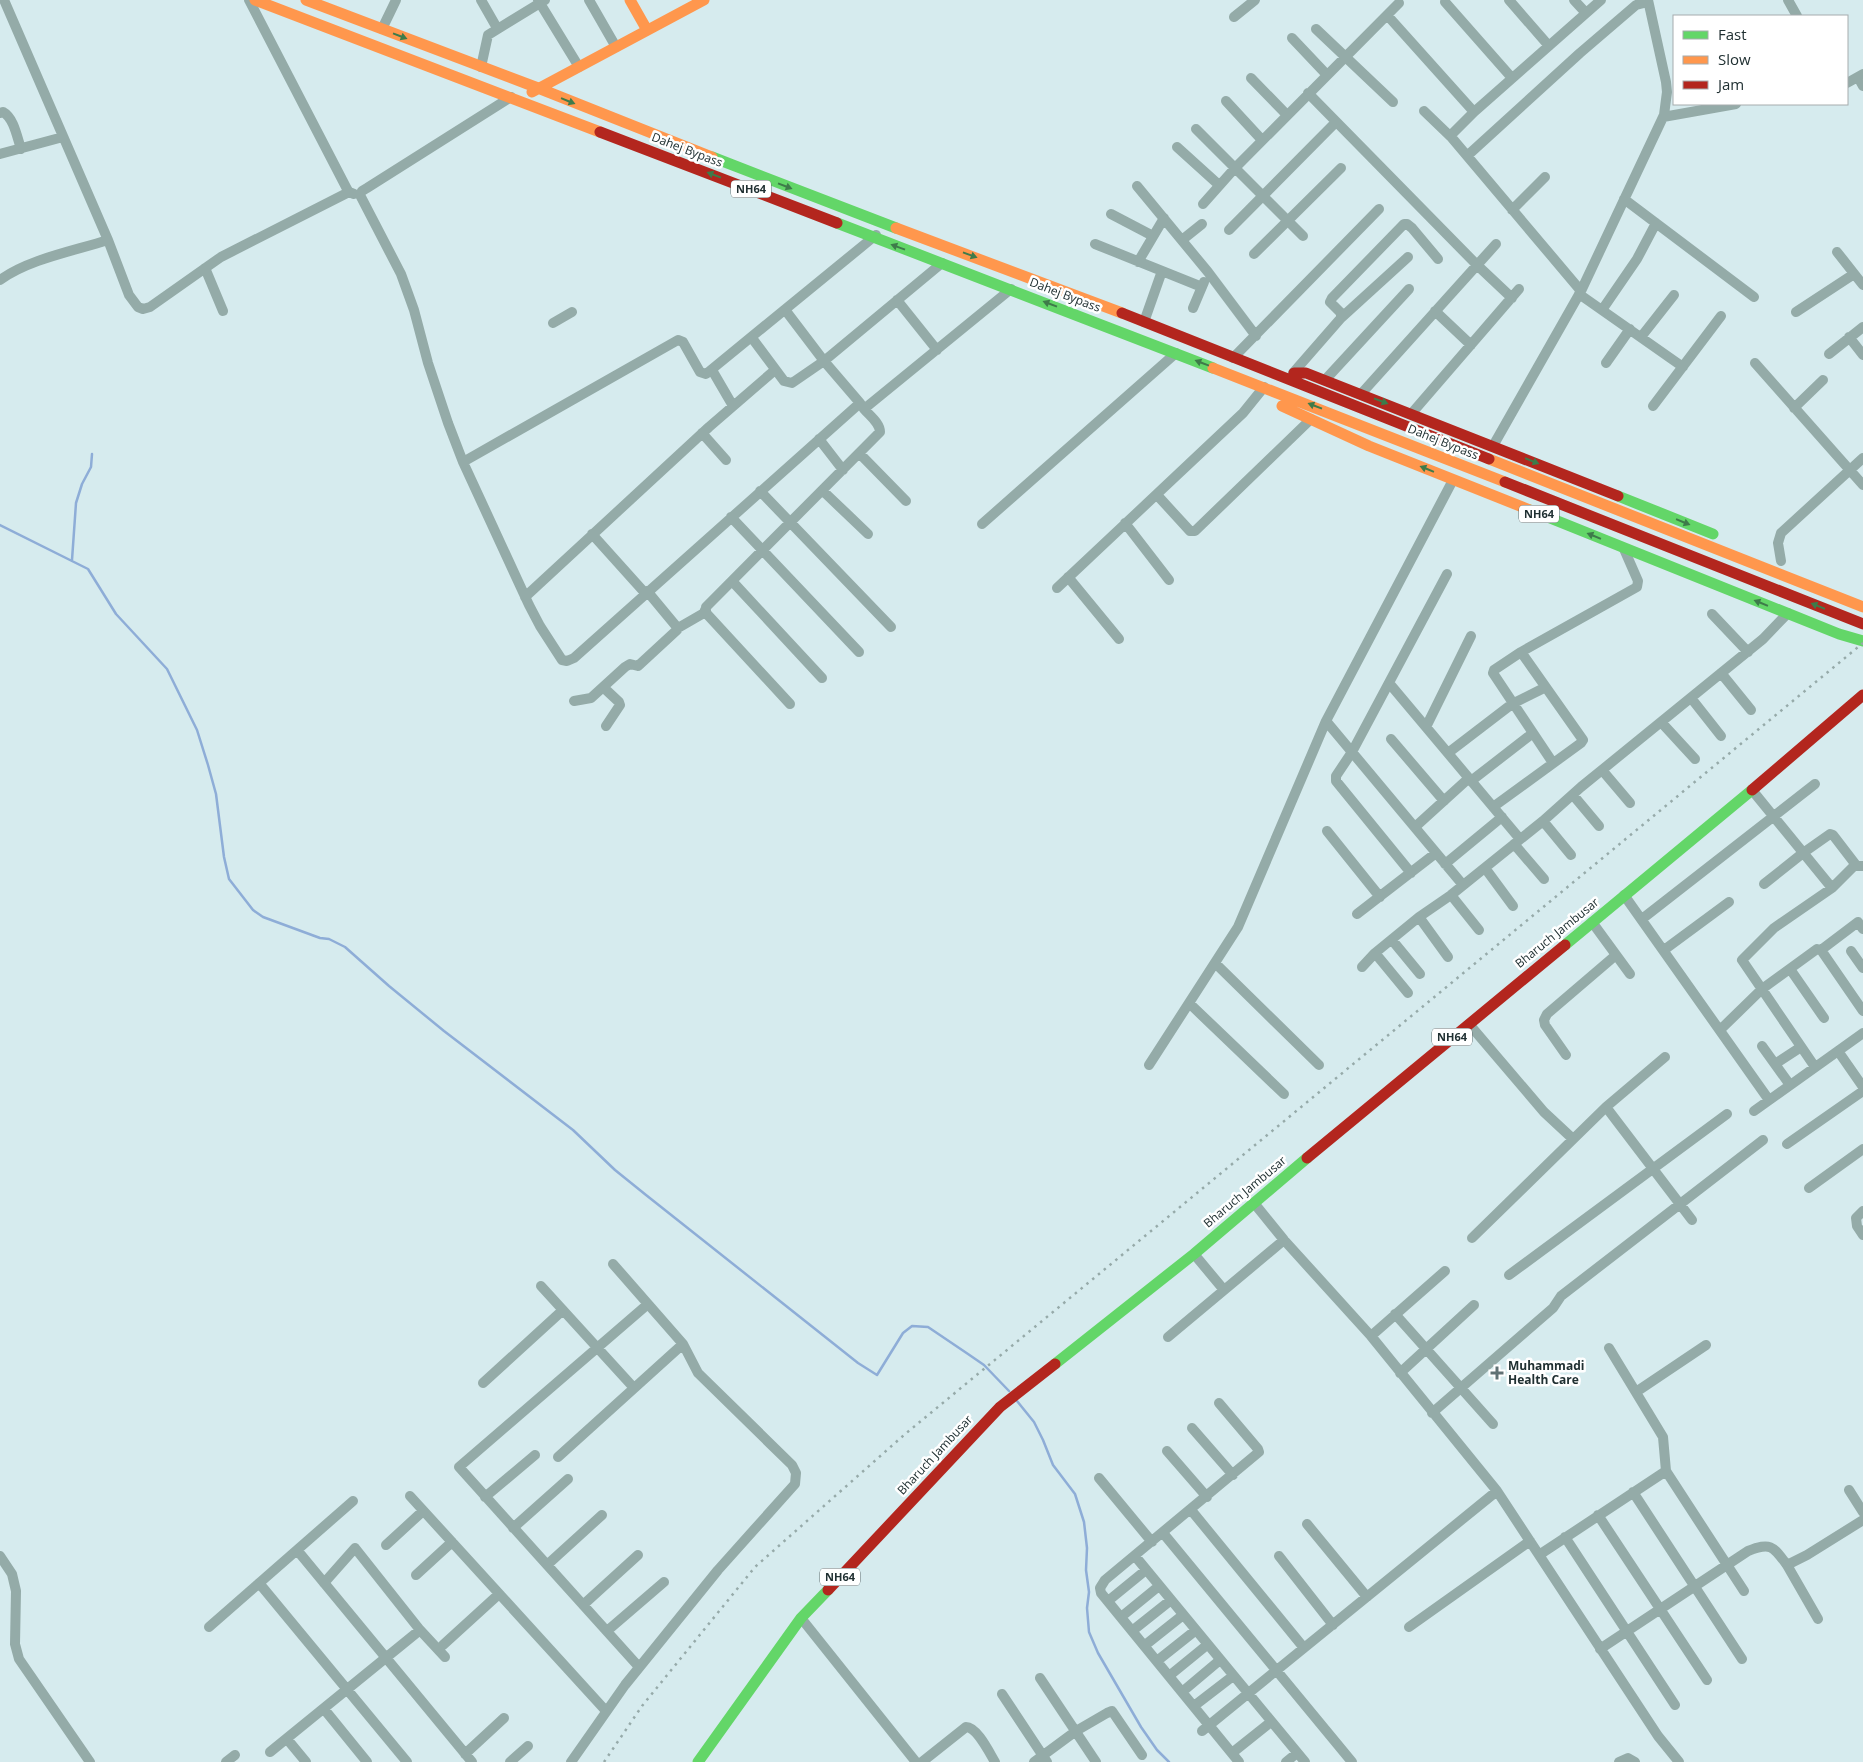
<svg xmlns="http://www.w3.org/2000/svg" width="1863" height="1762" font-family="'Open Sans',sans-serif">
<rect width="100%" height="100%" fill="#d6ebee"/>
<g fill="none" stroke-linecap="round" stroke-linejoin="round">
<!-- stream -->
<path stroke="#8eadd7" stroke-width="2.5" d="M0,525L88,569L116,614L167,669L197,730L208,765L216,794L224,857L229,879L253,910L263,917L320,938L329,939L345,947L389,986L444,1031L573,1130L615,1170L646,1195L858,1363L877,1375L903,1333L912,1326L928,1327L968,1354L984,1365L1009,1391
M72,560L76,503L82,484L91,467L92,454
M1017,1401L1034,1422L1043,1440L1053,1465L1075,1494L1084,1522L1087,1548L1086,1570L1089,1592L1087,1608L1089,1632L1098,1653L1141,1727L1157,1750L1169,1762"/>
<!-- street -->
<path stroke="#94aba8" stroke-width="10" d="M4,0L108,240L129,295L138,307L143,309L150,307L221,257L349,192
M249,0L347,189L349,192L354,194
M481,0L497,28
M538,0L579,67
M589,0L616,47
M1509,0L1549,46
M1574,0L1586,13
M1788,0L1797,16
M1445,2L1512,78
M1387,15L1474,112
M1234,17L1255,0
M382,29L396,0
M1316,29L1393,102
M1292,38L1327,75
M481,67L488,35L545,0
M1858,77L1863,86
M1251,78L1287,115
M1847,83L1863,74
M1308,93L1477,265L1512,298
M511,97L367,188L362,191L360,195L401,274L414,310L428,363L448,423L463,462L529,605L540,626L562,660L567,661L574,658L860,403L864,409L1011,289
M1226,101L1262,140
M1424,111L1451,137
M0,113L3,112C14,118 17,137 21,149
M1663,117L1736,104
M1196,129L1303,236
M1177,147L1219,185
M0,154L63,137
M1467,156L1580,53L1636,5L1648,2
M1137,186L1208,272L1256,336
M1624,199L1754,297
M1203,204L1235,168L1399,3
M1512,210L1545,177
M1111,214L1153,236
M1229,230L1336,122
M1182,240L1202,224
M1095,244L1202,287
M1837,252L1863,285
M1254,254L1341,168
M1138,262L1164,218
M205,268L223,311
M0,280C29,259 74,251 108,240
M1581,291L1452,138L1451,135L1474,112L1601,0
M1579,294L1683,367
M897,300L937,350
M1193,308L1204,282
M1602,310L1637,259L1656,223
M786,311L824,361L860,403
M1435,311L1471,345
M1796,312L1854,274
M1341,318L1408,257
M1144,322L1162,271
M553,323L572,312
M1641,337L1674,295
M1849,337L1863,355
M752,338L784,381L792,383L824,361L942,263
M1829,354L1863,327
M1233,358L1379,209
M1606,363L1630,329
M1755,363L1863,485
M712,370L733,406
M1293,373L1341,318V313L1330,302L1332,298L1404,224H1407L1412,228L1438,259
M1325,380L1409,289
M1361,394L1496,244
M1653,406L1721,316
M1794,408L1823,380
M1412,413L1519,289
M702,433L726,460
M819,439L843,470
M1493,446L1581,291L1664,115L1667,92L1666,82L1648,0
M860,454L906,501
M463,462L678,340L683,342L700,372L706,374L876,235
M760,491L891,627
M823,491L868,534
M1157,495L1190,531H1195L1311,419
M731,517L859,652
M1125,523L1169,580
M982,524L1176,353
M592,534L645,593
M1781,561L1778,543L1781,533L1863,458
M1068,577L1119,639
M732,581L822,678
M1057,588L1243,413L1264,387
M525,597L709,427L775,370
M1712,614L1748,652
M678,628L704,613L705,610
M1721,673L1751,710
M1389,683L1520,839
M603,687L619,702L620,705L606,726
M1691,698L1721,736
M574,701L591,698L625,667L630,664L638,666L677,630L676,626L647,591
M790,704L706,613V607L880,432C880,423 870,416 864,409
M1326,721L1463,885
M1661,722L1695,759
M1426,727L1471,636
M1391,739L1444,801
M1448,753L1512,704L1542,689
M1553,763L1493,673L1494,670L1521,652L1637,587L1638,581L1624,549
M1602,770L1630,803
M1471,781L1533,733
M1752,790L1832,888
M1573,795L1599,826
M1493,807L1581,743L1583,740L1521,652
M1543,821L1571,855
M1415,827L1469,778
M1327,831L1380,897
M1514,844L1544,879
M1445,864L1502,817
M1485,868L1513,906
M1411,873L1336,781V776L1352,752L1447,574
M1764,884L1803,853L1830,834L1833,835L1856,865
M1451,895L1479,930
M1624,895L1769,1100
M1357,914L1436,853
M1419,917L1448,957
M1642,919L1815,784
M1592,922L1630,974
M1392,940L1420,974
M1664,950L1729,902
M1821,950L1858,922L1863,929
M1851,951L1863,968
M1375,953L1408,993
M1215,963L1319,1065
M1362,967L1375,953L1419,917L1451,895L1543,821L1581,787L1763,639L1788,613
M1790,969L1824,1018
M1189,1003L1284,1094
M1469,1024L1544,1112L1573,1139
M1720,1030L1762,989L1817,949L1821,950L1863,1011
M1762,1046L1790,1085
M1838,1051L1863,1087
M1566,1055L1545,1025L1544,1020L1547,1014L1616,955
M1775,1064L1801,1047
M1149,1065L1238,927L1326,721L1453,480
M1815,1067L1742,960L1774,928L1832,888L1854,866H1863
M1606,1107L1692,1220
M1754,1111L1863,1033
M1787,1144L1863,1091
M1809,1188L1863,1149
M1254,1203L1284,1240L1371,1336L1497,1491L1658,1736L1679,1762
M1863,1211L1856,1218L1857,1226L1863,1235
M1472,1238L1606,1107L1665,1057
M1194,1254L1224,1290
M1509,1275L1727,1114
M541,1286L634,1388
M1395,1314L1493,1424
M1371,1336L1445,1271
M1168,1337L1284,1240
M1609,1348L1663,1437L1666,1471L1744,1591
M1400,1373L1474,1305
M483,1383L563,1310
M1636,1392L1706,1345
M1219,1403L1258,1449L1259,1452L1105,1580L1100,1588L1101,1593L1239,1762
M1432,1413L1553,1308L1561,1296L1763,1140
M1192,1428L1233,1475
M1167,1451L1207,1497
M558,1457L683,1344
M1099,1478L1152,1542
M1849,1490L1863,1512
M1633,1492L1742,1659
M410,1496L606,1711
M485,1497L535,1455
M1191,1510L1304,1648
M1598,1515L1707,1680
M1307,1524L1367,1597
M513,1528L568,1479
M1163,1533L1352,1762
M1565,1537L1675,1705
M386,1545L423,1511
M297,1550L472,1762
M1539,1555L1666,1471
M0,1556L12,1574L16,1591L15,1644L19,1659L90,1762
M1135,1556L1305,1762
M1279,1556L1333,1625
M547,1565L602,1515
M1787,1565L1818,1619
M416,1575L452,1542
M259,1583L407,1762
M324,1583L355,1548L420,1630L445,1657
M1108,1601L1146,1570
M583,1605L638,1555
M1121,1617L1159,1586
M801,1618L916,1762
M209,1627L353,1501
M1409,1627L1530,1541
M607,1631L664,1582
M1132,1631L1171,1600
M443,1645L499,1594
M1144,1646L1183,1615
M1600,1649L1748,1551C1771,1542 1773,1546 1787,1565L1807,1555L1863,1520
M1157,1661L1196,1630
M639,1667L459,1467L648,1304
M1169,1676L1207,1645
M1040,1678L1096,1762
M1182,1692L1220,1660
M1002,1694L1047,1762
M1194,1706L1233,1676
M324,1709L367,1762
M1202,1731L1497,1491
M287,1739L306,1762
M270,1752L420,1630
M1232,1753L1271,1722
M465,1754L504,1718
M226,1762L235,1755
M510,1762L528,1746
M571,1762L625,1685L718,1570L795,1484L796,1473L792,1465L698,1373L683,1344L613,1264
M922,1762L966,1727C977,1727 989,1752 995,1762
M1034,1762L1076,1731L1107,1713L1112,1711L1142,1755
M1286,1762L1297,1753
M1619,1762L1628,1758L1635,1762"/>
<!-- fast -->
<path stroke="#63d668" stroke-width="11" d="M712,157L896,228
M837,223L1213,368
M1618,496L1713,534
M1530,510L1839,634L1863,641
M1565,945L1752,790
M1055,1364L1194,1254L1307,1158
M698,1762L801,1618L828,1590"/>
<!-- slow -->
<path stroke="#ff974d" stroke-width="11" d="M255,0L600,132
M306,0L538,88L712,157
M630,0L647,30
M532,92L704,0
M896,228L1122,313
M1213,368L1505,482
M1282,406L1369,446L1530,510
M1489,459L1863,607"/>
<!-- jam -->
<path stroke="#b3261e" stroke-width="11" d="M600,132L837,223
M1122,313L1489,459
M1294,373H1306L1618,496
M1505,482L1863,624
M1752,790L1863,695
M1307,1158L1565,945
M828,1590L1000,1407L1055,1364"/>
<!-- rail -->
<path stroke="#96aaa9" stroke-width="2.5" stroke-dasharray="2.5 5" stroke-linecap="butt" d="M604,1762L642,1706L755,1567L904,1435L1863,643"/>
</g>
<!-- one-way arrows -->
<defs><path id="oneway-solid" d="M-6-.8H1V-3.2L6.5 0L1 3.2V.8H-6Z" transform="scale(1.25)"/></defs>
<g fill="#3e7b4a">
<use href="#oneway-solid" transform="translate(400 36) rotate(21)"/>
<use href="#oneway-solid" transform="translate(568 101) rotate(22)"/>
<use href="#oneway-solid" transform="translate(714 175) rotate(-159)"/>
<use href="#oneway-solid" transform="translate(785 186) rotate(21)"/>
<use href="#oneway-solid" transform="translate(898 247) rotate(-160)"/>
<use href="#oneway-solid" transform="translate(970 255) rotate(20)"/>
<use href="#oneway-solid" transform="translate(1050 304) rotate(-159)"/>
<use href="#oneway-solid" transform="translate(1202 363) rotate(-159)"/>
<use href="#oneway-solid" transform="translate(1381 401) rotate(21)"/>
<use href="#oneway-solid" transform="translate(1315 406) rotate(-159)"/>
<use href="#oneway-solid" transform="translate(1532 461) rotate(22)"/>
<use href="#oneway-solid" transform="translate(1427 469) rotate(-158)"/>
<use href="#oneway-solid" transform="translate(1683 522) rotate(22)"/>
<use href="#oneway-solid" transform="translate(1594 536) rotate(-158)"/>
<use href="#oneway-solid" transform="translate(1761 603) rotate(-158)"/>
<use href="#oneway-solid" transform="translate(1818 606) rotate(-158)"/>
</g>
<!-- markers -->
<path fill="#607174" stroke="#fff" stroke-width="2" d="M1494.5 1365.5h5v5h5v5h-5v5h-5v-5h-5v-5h5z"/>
<g text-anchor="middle" stroke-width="5" stroke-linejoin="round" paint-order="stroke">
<!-- shield labels -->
<g fill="#fff" stroke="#636e70" stroke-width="1">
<rect x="731" y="180.5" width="40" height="17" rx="4"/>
<rect x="1519" y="505.5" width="40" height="17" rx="4"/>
<rect x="1432" y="1028.5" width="40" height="17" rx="4"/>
<rect x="820" y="1568.5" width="40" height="17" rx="4"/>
</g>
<g font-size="11" font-weight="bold" fill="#203032">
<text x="751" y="193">NH64</text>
<text x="1539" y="518">NH64</text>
<text x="1452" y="1041">NH64</text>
<text x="840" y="1581">NH64</text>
</g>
<!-- street labels -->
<g font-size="12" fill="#203032" stroke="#fff">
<text transform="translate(687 150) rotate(21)" y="4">Dahej Bypass</text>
<text transform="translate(1065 295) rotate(21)" y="4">Dahej Bypass</text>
<text transform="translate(1443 442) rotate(22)" y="4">Dahej Bypass</text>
<text transform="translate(1557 933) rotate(-39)" y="4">Bharuch Jambusar</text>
<text transform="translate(1245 1192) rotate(-40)" y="4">Bharuch Jambusar</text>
<text transform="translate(935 1455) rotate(-47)" y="4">Bharuch Jambusar</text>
</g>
<!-- poi labels -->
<g font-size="12" font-weight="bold" fill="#203032" stroke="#fff" text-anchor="start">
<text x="1508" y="1370">Muhammadi<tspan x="1508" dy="14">Health Care</tspan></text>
</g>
</g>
<!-- legend -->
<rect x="1673" y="15" width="175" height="90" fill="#ffffff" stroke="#a6acad"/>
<rect x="1683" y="31" width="25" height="8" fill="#63d668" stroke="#a6acad"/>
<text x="1718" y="40" font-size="15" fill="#203032">Fast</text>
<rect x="1683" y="56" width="25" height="8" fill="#ff974d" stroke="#a6acad"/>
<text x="1718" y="65" font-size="15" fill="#203032">Slow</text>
<rect x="1683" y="81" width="25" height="8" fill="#b3261e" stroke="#a6acad"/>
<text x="1718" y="90" font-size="15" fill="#203032">Jam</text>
</svg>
